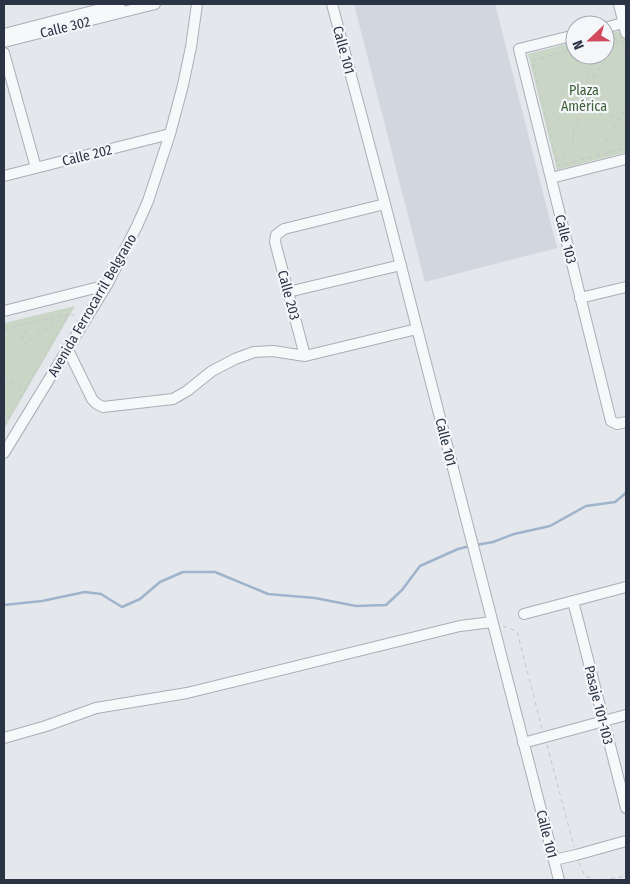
<svg xmlns="http://www.w3.org/2000/svg" width="630" height="884" font-family="'Fira Sans Condensed',sans-serif">
<rect width="100%" height="100%" fill="#e4e7ec"/>
<!-- built -->
<path fill="#d2d6de" d="M354,4H495L557,248L425,282Z"/>
<!-- green -->
<path fill="#c9d6c5" d="M623,30L626,44V152L557,170L528,54L575,42V55H605V35Z
M75,306L4,429V323Z"/>
<g fill="none" stroke-linecap="round" stroke-linejoin="round">
<!-- stream -->
<path stroke="#9fb4cc" stroke-width="2.5" d="M476,545L493,542L514,534L550,526L586,506L615,502L626,493
M4,605L42,601L85,592L101,594L122,607L140,599L160,582L183,572H215L268,594L315,598L356,606L386,605L402,590L420,566L458,549L470,546"/>
<!-- minor casing -->
<g stroke="#a9aeb7" stroke-width="12">
<path id="minor" d="M332,4L385,204L559,880
M619,4L626,33
M605,28L626,22
M4,34L120,4
M575,35L519,49L611,421L617,424L626,422
M4,42L155,4
M4,53L36,168
M4,176L170,134
M551,178L626,159
M288,292L401,265
M580,298L626,287
M4,311L107,285
M68,350L92,399L97,404L103,407L173,399L187,391L212,371L235,359L254,352L273,351L305,356L417,329
M305,356L275,242L276,235L284,229L385,204
M4,453L108,283L137,226L148,201L170,134L183,85L191,47L197,4
M573,601L626,808
M524,614L626,587
M4,738L46,726L96,708L187,693L460,626L492,622
M523,743L626,715
M554,860L576,855L626,841"/>
</g>
<!-- path -->
<path stroke="#c2c5cb" stroke-width="1" stroke-dasharray="4 4" stroke-linecap="butt" d="M622,40L626,58
M605,41L618,38
M575,49L532,61L558,166L626,148
M586.5 81a4.5 4.5 0 1 1 9 0a4.5 4.5 0 1 1-9 0Z
M594,77L620,38
M583,97L626,125
M597,155L626,109
M557,161L573,144L574,129L579,122L576,108L589,85
M4,329L69,314L4,426
M18 334a4 4 0 1 1 8 0a4 4 0 1 1-8 0Z
M4,357L69,314L77,316
M4,378L25,389
M503,626L517,631L542,729
M547,745L574,847
M579,863L585,876L596,880
M603,880L619,877H626"/>
<!-- minor -->
<use href="#minor" stroke="#f7f8fa" stroke-width="10"/>
</g>
<g text-anchor="middle" stroke-width="4.5" stroke-linejoin="round" paint-order="stroke">
<!-- street labels -->
<g font-size="14" fill="#2b3445" stroke="#f4f6f9">
<text transform="translate(65 27) rotate(-14)" y="5">Calle 302</text>
<text transform="translate(344 50) rotate(75)" y="5">Calle 101</text>
<text transform="translate(87 155) rotate(-14)" y="5">Calle 202</text>
<text transform="translate(566 239) rotate(76)" y="5">Calle 103</text>
<text transform="translate(289 295) rotate(75)" y="5">Calle 203</text>
<text transform="translate(92 305) rotate(-60)" y="5">Avenida Ferrocarril Belgrano</text>
<text transform="translate(446 442) rotate(76)" y="5">Calle 101</text>
<text transform="translate(599 705) rotate(76)" y="5">Pasaje 101-103</text>
<text transform="translate(547 834) rotate(76)" y="5">Calle 101</text>
</g>
<!-- park labels -->
<g font-size="14" fill="#3f6138" stroke="#f4f6f9">
<text x="584" y="95">Plaza<tspan x="584" dy="16">América</tspan></text>
</g>
</g>
<!-- border -->
<rect width="630" height="884" fill="none" stroke="#2b3445" stroke-width="10"/>
<!-- north arrow -->
<g transform="translate(590 40) rotate(248)"><circle r="24" fill="#f4f6f9" stroke="#a4a8b1"/>
<path d="M0-4L9 19L0 12L-9 19Z" fill="#d1495b"/>
<text y="-8" font-size="14" font-weight="bold" text-anchor="middle" fill="#2b3445">N</text>
</g>
</svg>
